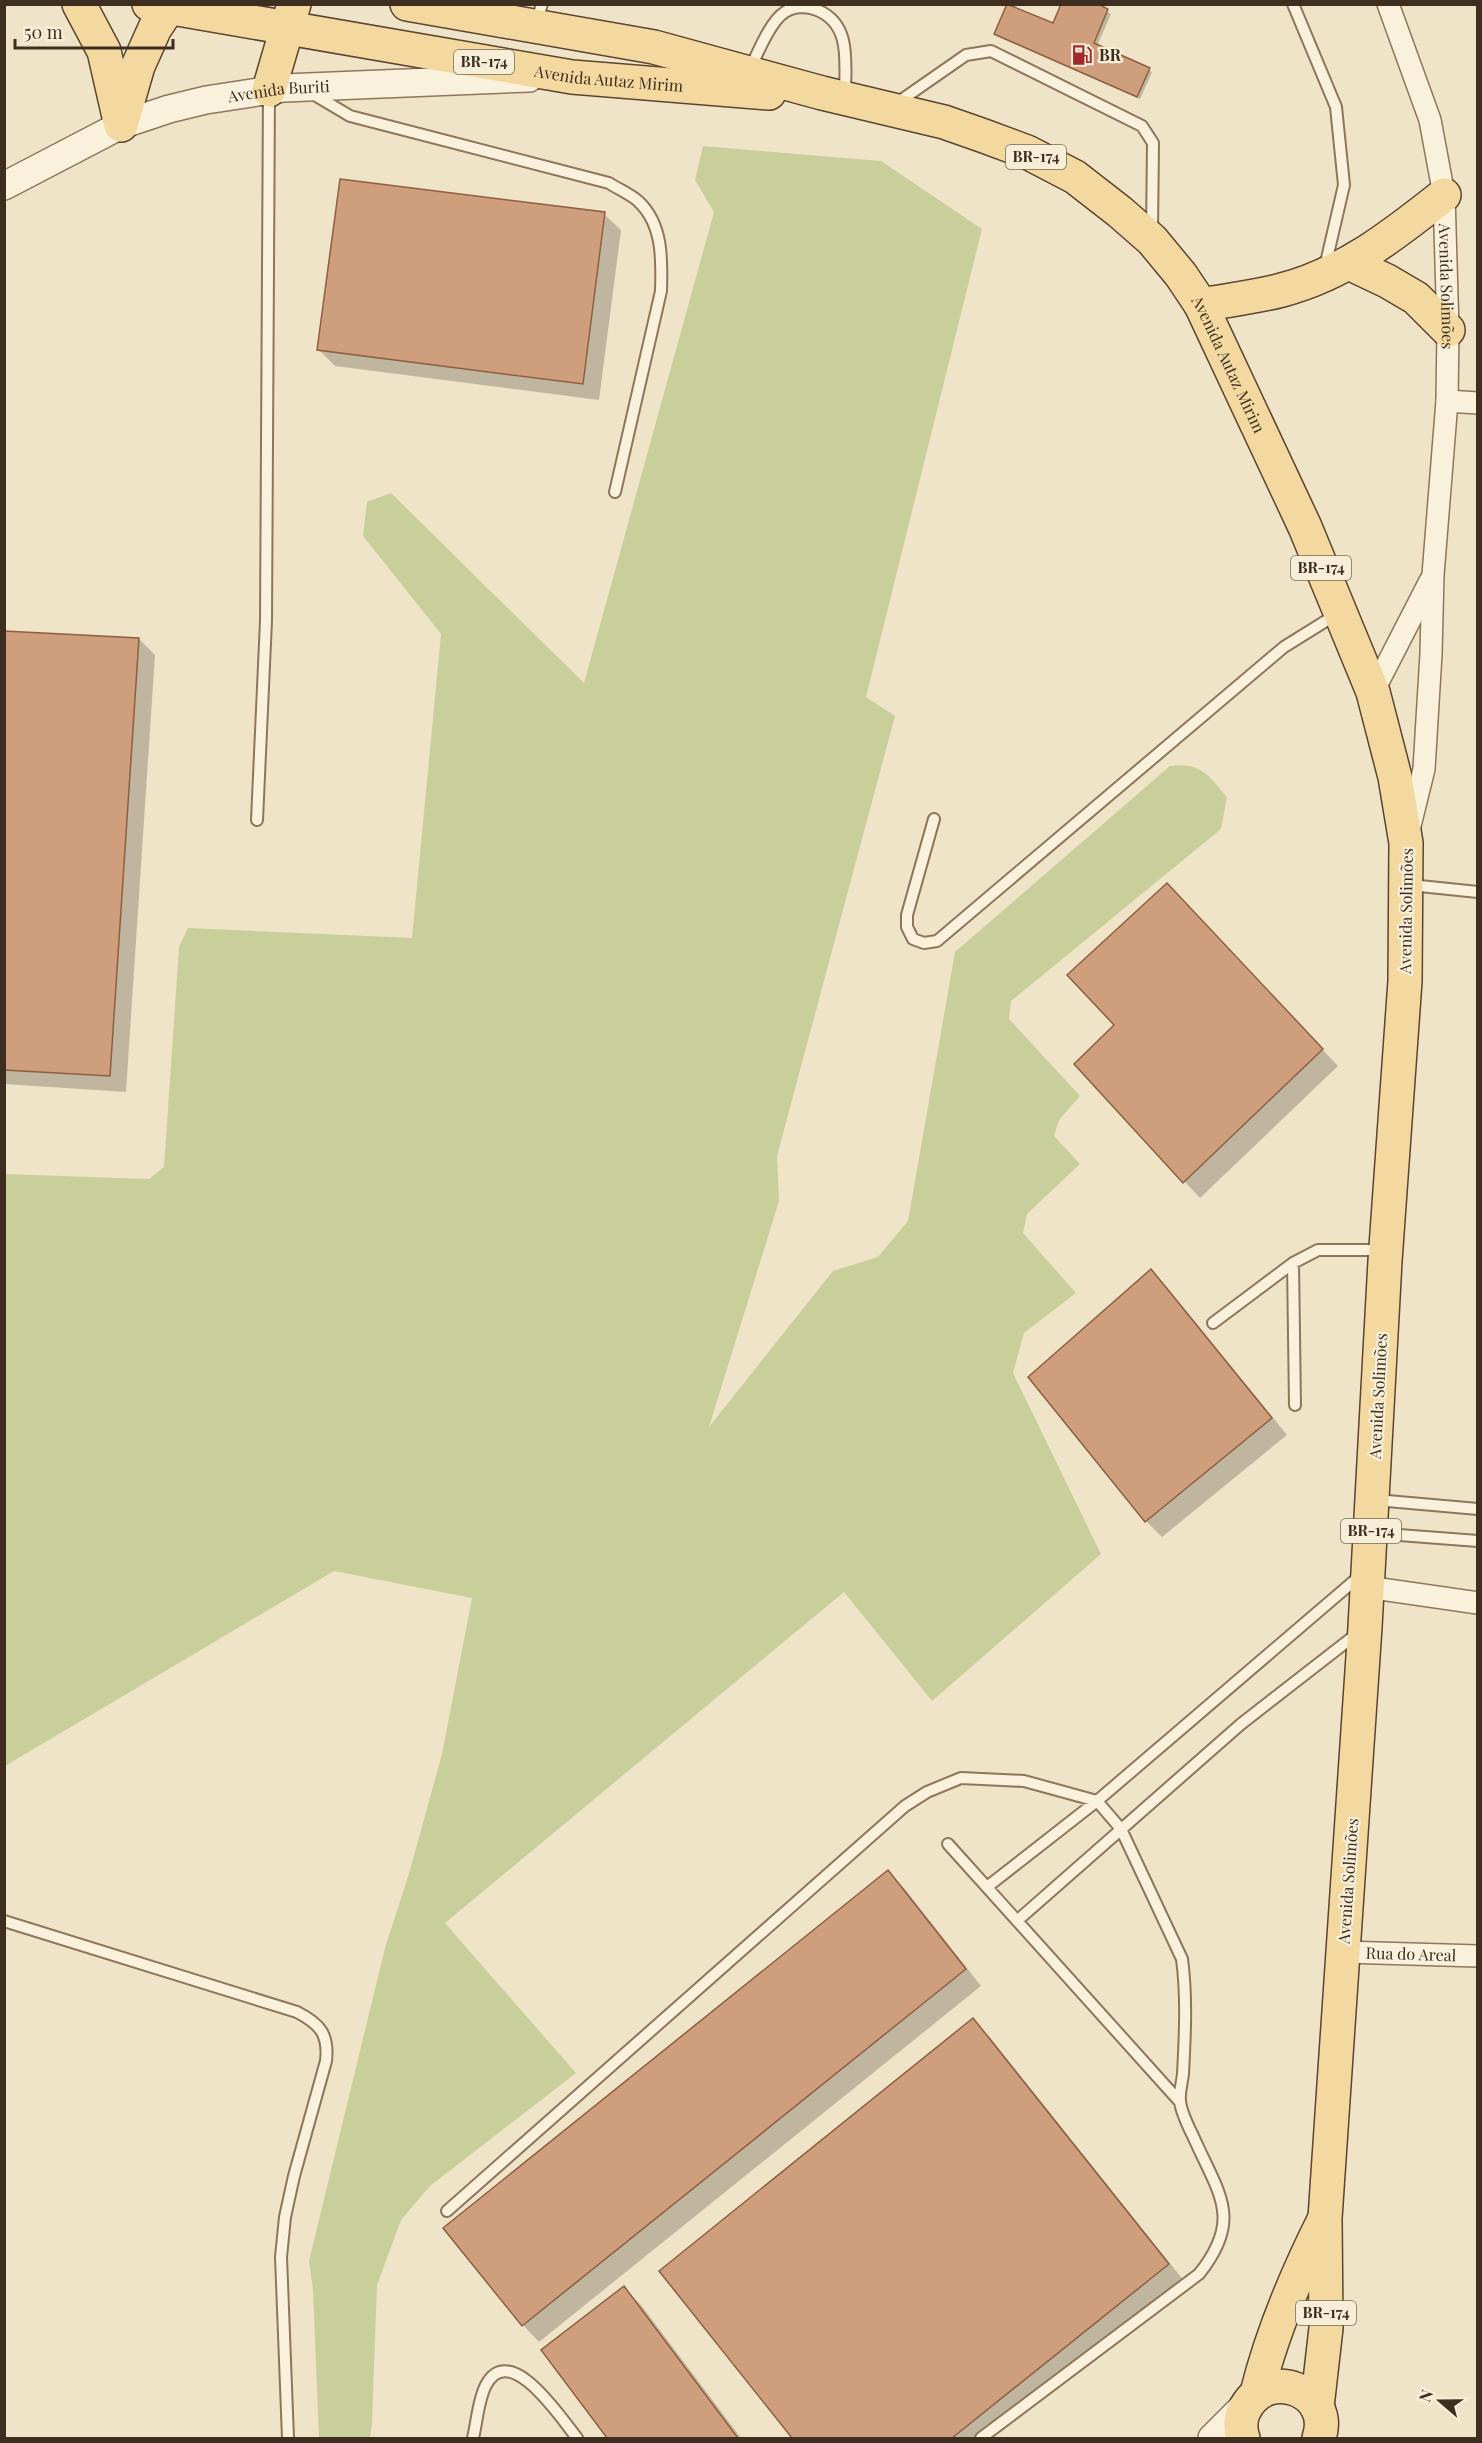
<svg xmlns="http://www.w3.org/2000/svg" width="1482" height="2443" font-family="'Playfair Display',serif">
<rect width="100%" height="100%" fill="#f0e4c8"/>
<!-- green -->
<path fill="#c9cf9b" d="M703,146L881,161L982,229L866,697L895,716L777,1156L779,1201L709,1427L833,1271L878,1257L908,1221L955,952L1170,766C1201,762 1208,775 1227,797L1221,829L1011,1001L1009,1019L1080,1096L1059,1120L1054,1136L1080,1164L1027,1214L1023,1233L1076,1293L1024,1333L1013,1373L1101,1554L932,1701L844,1592L445,1923L576,2073L430,2186L401,2220L377,2285L372,2423L370,2438H319L313,2290L309,2261L385,1948L410,1870L442,1754L472,1598L334,1571L5,1766V1174L149,1179L164,1167L179,947L188,928L412,938L441,634L363,536L367,502L391,493L584,683L714,212L695,180Z"/>
<!-- shadow -->
<path fill="#0003" d="M1094,4L1111,14L1097,46L1152,72L1140,99L999,37L996,33L1053,25Z
M604,214L621,230L599,400L335,366L319,350Z
M4,633L139,639L155,655L126,1092L4,1084Z
M1183,902L1338,1066L1200,1198L1076,1064L1116,1025Z
M1151,1271L1167,1287L1287,1435L1162,1537L1146,1521Z
M888,1872L904,1888L981,1986L539,2342L523,2325L445,2229Z
M973,2020L989,2036L1184,2281L989,2438H794L661,2271Z
M624,2288L641,2305L741,2438H609L543,2350Z"/>
<!-- building -->
<path fill="#cf9f7d" stroke="#8d5f41" stroke-width="1.5" d="M1007,4L1053,23L1061,4H1098L1108,9L1094,43L1150,68L1137,97L994,34Z
M340,179L605,212L583,384L317,350Z
M4,631L139,638L110,1076L4,1070Z
M1167,883L1323,1049L1183,1183L1074,1064L1114,1025L1067,975Z
M1151,1269L1272,1418L1145,1522L1028,1377Z
M888,1870L966,1969L522,2326L443,2228Z
M973,2018L1169,2264L952,2438H792L659,2271Z
M624,2286L738,2438H607L541,2350Z"/>
<g fill="none" stroke-linecap="round" stroke-linejoin="round">
<!-- service casing -->
<g stroke="#8d765c" stroke-width="14">
<path id="service" d="M1293,4L1336,107L1344,185L1325,267
M536,24L542,4
M749,71C757,55 770,21 785,12C794,6 807,6 817,10C852,24 845,63 845,95
M313,94L350,116L609,183C618,189 630,194 638,201C663,224 662,259 661,291L615,492
M897,103L966,55L991,51L1142,126L1153,143L1152,232
M934,819L907,915V927L913,939L924,943L937,941L1284,647L1337,614
M257,820L266,621L269,91
M1410,885L1478,892
M1293,1263L1295,1405
M1213,1323L1293,1263L1318,1250H1383
M1376,1500L1478,1509
M1373,1533L1478,1541
M948,1844L1180,2102
M987,1887L1097,1801L1361,1575
M1018,1920L1241,1724L1358,1633
M4,1921L297,2012C320,2024 329,2034 326,2061L294,2176L285,2217L281,2257L288,2438
M447,2211L905,1806L927,1792L961,1778L1024,1781L1097,1801L1121,1829L1182,1959C1187,1996 1185,2036 1183,2074C1182,2083 1179,2093 1180,2101C1181,2112 1188,2126 1193,2136C1218,2193 1244,2218 1199,2274L981,2438
M473,2438C477,2422 478,2400 486,2385C510,2339 563,2421 577,2438"/>
</g>
<!-- minor casing -->
<g stroke="#8d765c" stroke-width="24">
<g id="minor">
<path id="s1" d="M1388,4L1430,120L1444,195L1448,330L1447,401L1433,575L1431,654L1424,769L1409,830"/>
<path d="M1447,401L1478,403"/>
<path d="M1373,692L1430,581"/>
<path d="M1367,1587L1478,1603"/>
<path id="s2" d="M1343,1952L1478,1956"/>
</g>
</g>
<!-- tertiary casing -->
<g stroke="#8d765c" stroke-width="30">
<g id="tertiary">
<path id="s3" d="M4,186L121,125L169,109L206,100L284,88L529,78"/>
<path d="M1212,2438L1248,2402"/>
</g>
</g>
<!-- primary casing -->
<g stroke="#5b4430" stroke-width="36">
<g id="primary">
<path d="M79,4L104,51L120,121"/>
<path id="s4" d="M149,4L572,77L769,93"/>
<path id="s5" d="M407,4L654,47L822,93L944,122L984,136L1027,152L1075,177L1120,212L1152,240L1181,275L1201,305L1305,527L1373,692L1395,777L1406,843L1405,981L1385,1261L1365,1627L1325,2218L1326,2328L1317,2407"/>
<path d="M269,90L294,4"/>
<path d="M121,125L138,66L155,28L171,4"/>
<path d="M1349,263L1387,281L1416,298L1448,330"/>
<path d="M1201,305C1228,300 1256,297 1282,290C1344,274 1395,234 1444,195"/>
<path d="M1257,2393C1272,2332 1296,2276 1324,2220"/>
<path d="M1243,2438C1240,2430 1240,2419 1244,2411C1266,2364 1335,2391 1319,2438"/>
</g>
</g>
<!-- service -->
<use href="#service" stroke="#faf1dc" stroke-width="10"/>
<!-- minor -->
<use href="#minor" stroke="#faf1dc" stroke-width="21"/>
<!-- tertiary -->
<use href="#tertiary" stroke="#faf1dc" stroke-width="27"/>
<!-- primary -->
<use href="#primary" stroke="#f3d9a0" stroke-width="33"/>
</g>
<!-- icons -->
<defs>
<g id="fuel-bare" transform="scale(1.62)"><path d="M-5.5-6h7V0h2V4h1.3V-2.5L3-4.5l.8-.8L6-3V5H2.5V1h-1V6h-7ZM-4.2-4.7v3.2H.2V-4.7Z" fill="#9e2a2b" stroke="#f7eed8" stroke-width="2.5" paint-order="stroke"/></g>
</defs>
<g fill-rule="evenodd">
<use href="#fuel-bare" x="1082" y="55"/>
</g>
<g text-anchor="middle" stroke-width="4.5" stroke-linejoin="round" paint-order="stroke">
<!-- shield labels -->
<g fill="#f7eed8" stroke="#756857" stroke-width="1.5">
<rect x="454" y="50" width="60" height="24" rx="4.5"/>
<rect x="1006" y="145" width="60" height="24" rx="4.5"/>
<rect x="1291" y="556" width="60" height="24" rx="4.5"/>
<rect x="1341" y="1519" width="60" height="24" rx="4.5"/>
<rect x="1296" y="2301" width="60" height="24" rx="4.5"/>
</g>
<g font-size="15" font-weight="bold" fill="#3d2e20">
<text x="484" y="67">BR-174</text>
<text x="1036" y="162">BR-174</text>
<text x="1321" y="573">BR-174</text>
<text x="1371" y="1536">BR-174</text>
<text x="1326" y="2318">BR-174</text>
</g>
<!-- poi labels -->
<g font-size="16" font-weight="bold" fill="#3d2e20" stroke="#f7eed8" text-anchor="start">
<text x="1099" y="61">BR</text>
</g>
<!-- street labels -->
<g font-size="16" fill="#3d2e20" stroke="#f7eed8">
<text dy="6" stroke="none"><textPath href="#s4" startOffset="466">Avenida Autaz Mirim</textPath></text>
<text dy="6" stroke="none"><textPath href="#s3" startOffset="294">Avenida Buriti</textPath></text>
<text dy="6" stroke="none"><textPath href="#s1" startOffset="291">Avenida Solimões</textPath></text>
<text dy="6" stroke="none"><textPath href="#s5" startOffset="939">Avenida Autaz Mirim</textPath></text>
<text transform="translate(1406 911) rotate(-89)" y="6">Avenida Solimões</text>
<text transform="translate(1378 1396) rotate(-87)" y="6">Avenida Solimões</text>
<text transform="translate(1348 1881) rotate(-86)" y="6">Avenida Solimões</text>
<text dy="6" stroke="none"><textPath href="#s2" startOffset="68">Rua do Areal</textPath></text>
</g>
</g>
<!-- border -->
<rect width="1482" height="2443" fill="none" stroke="#3d2e20" stroke-width="12"/>
<!-- north arrow -->
<g transform="translate(1440 2401) rotate(290)" stroke="#f7eed8" stroke-width="4.5" paint-order="stroke">
<path d="M0-4.5L10 22L0 15L-10 22Z" fill="#3d2e20"/>
<text y="-9" font-size="16" font-weight="bold" text-anchor="middle" fill="#3d2e20">N</text>
</g>
<!-- scale -->
<path d="M15 39v9h158v-9" fill="none" stroke="#3d2e20" stroke-width="3"/>
<text x="24" y="39" font-size="18" fill="#3d2e20" stroke="#f7eed8" stroke-width="4.5" paint-order="stroke">50 m</text>
</svg>
